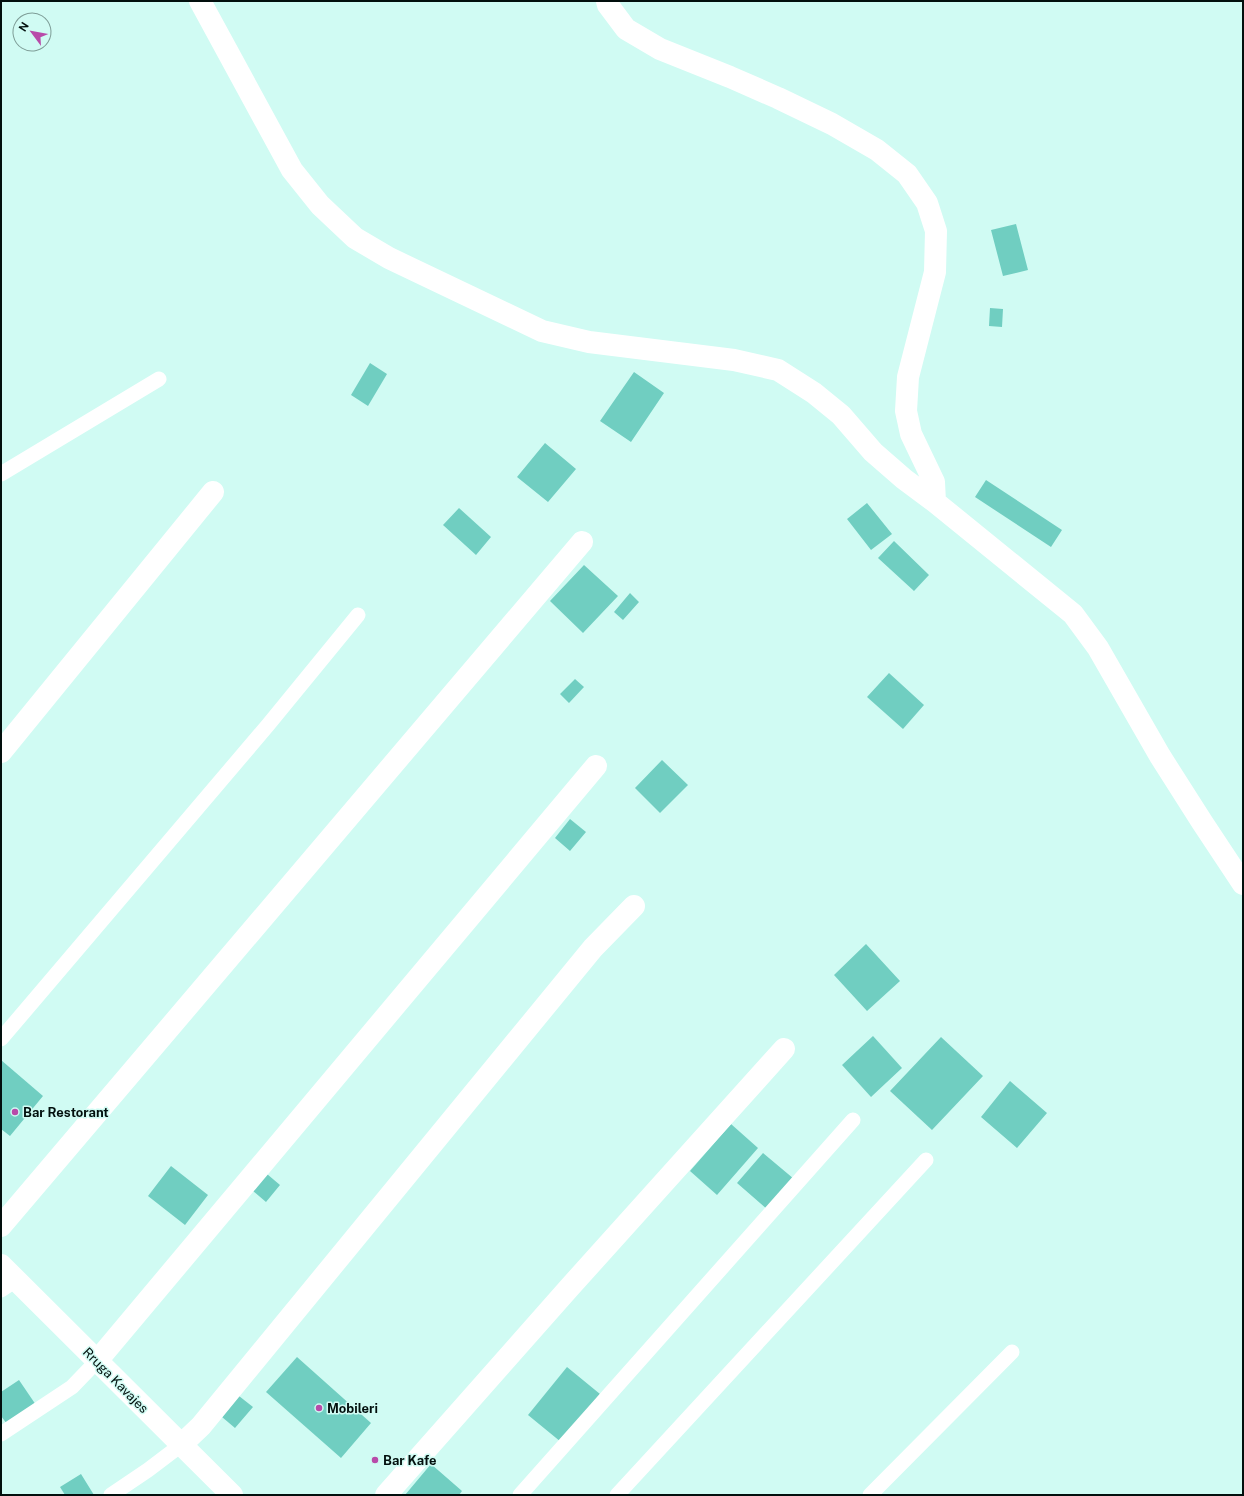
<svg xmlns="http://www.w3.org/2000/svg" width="1244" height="1496" font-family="'Public Sans',sans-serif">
<rect width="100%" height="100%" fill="#d0fbf3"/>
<!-- building -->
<path fill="#70cec1" d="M1016,224L1028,270L1003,276L991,230Z
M990,308L1003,309L1002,327L989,326Z
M370,363L387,374L368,406L351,395Z
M634,372L664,393L631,442L600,421Z
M545,443L576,469L548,502L517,477Z
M986,480L1062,530L1051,547L975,497Z
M867,503L892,534L871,550L847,519Z
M459,508L491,537L476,555L443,525Z
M894,541L929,575L914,591L878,558Z
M584,565L618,596L583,633L550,601Z
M630,593L639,602L623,620L614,612Z
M889,673L924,705L903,729L867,697Z
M575,679L584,687L569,703L560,694Z
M662,760L688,785L660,813L635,788Z
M570,819L586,832L570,851L555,838Z
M866,944L900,981L867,1011L834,975Z
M873,1036L902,1068L871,1097L842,1065Z
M941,1037L983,1076L932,1130L890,1091Z
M1,1060L43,1096L10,1136L1,1129Z
M1010,1081L1047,1113L1017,1148L981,1117Z
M731,1124L758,1148L717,1195L690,1171Z
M763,1153L794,1179L768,1210L737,1183Z
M171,1166L208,1195L185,1225L148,1196Z
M267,1174L280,1185L266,1202L253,1191Z
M297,1357L371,1423L341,1458L266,1392Z
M567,1367L600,1394L561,1442L528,1415Z
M19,1380L36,1405L7,1424L1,1416V1392Z
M239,1396L253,1407L235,1428L222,1417Z
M431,1464L462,1491L459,1495H405Z
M81,1474L94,1495H65L60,1487Z"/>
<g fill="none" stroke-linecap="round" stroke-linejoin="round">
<!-- lane -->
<path stroke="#fff" stroke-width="15" d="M1,474L159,379
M1,1039L268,725L358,615
M1,1290L16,1280
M1,1434L72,1387L97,1361
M111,1495L148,1470L181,1445
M520,1495L853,1120
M617,1495L926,1160
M870,1495L1012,1352"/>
<!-- street -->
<path stroke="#fff" stroke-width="22" d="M200,1L292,170L320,205L355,238L389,258L542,331L589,342L734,360L778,370L814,393L841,415L873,452L904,479L935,502L1073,614L1098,648L1160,756L1202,822L1243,884
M607,1L608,5L626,29L660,49L730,77L778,98L832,124L877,150L907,174L927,203L936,231L935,272L908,377L906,411L911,434L934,482L935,502
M1,752L213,492
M1,1226L582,542
M97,1361L596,766
M181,1445L201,1426L593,948L634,906
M386,1495L569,1288L784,1049"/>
<!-- primary -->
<path stroke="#fff" stroke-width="22" d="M1,1265L232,1495"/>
</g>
<!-- markers -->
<g fill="#b84aa9" stroke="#d0fbf3" stroke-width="1.5">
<circle cx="15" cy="1112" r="4"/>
<circle cx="319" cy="1408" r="4"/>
<circle cx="375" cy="1460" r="4"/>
</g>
<g text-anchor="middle" stroke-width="3" stroke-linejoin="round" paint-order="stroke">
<!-- poi labels -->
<g font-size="13" font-weight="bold" fill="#020f0d" stroke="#d0fbf3" text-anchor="start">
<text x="23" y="1117">Bar Restorant</text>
<text x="327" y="1413">Mobileri</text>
<text x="383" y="1465">Bar Kafe</text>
</g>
<!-- street labels -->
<g font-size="13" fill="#020f0d" stroke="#d0fbf3">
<text transform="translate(116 1380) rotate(45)" y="5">Rruga Kavajes</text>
</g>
</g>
<!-- border -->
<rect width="1244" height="1496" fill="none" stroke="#020f0d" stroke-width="4"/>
<!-- north arrow -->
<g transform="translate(32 32) rotate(302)"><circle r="19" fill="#d0fbf3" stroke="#7e9d97"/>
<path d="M0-3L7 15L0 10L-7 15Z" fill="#b84aa9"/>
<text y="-6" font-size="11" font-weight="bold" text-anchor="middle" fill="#020f0d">N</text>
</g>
</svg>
